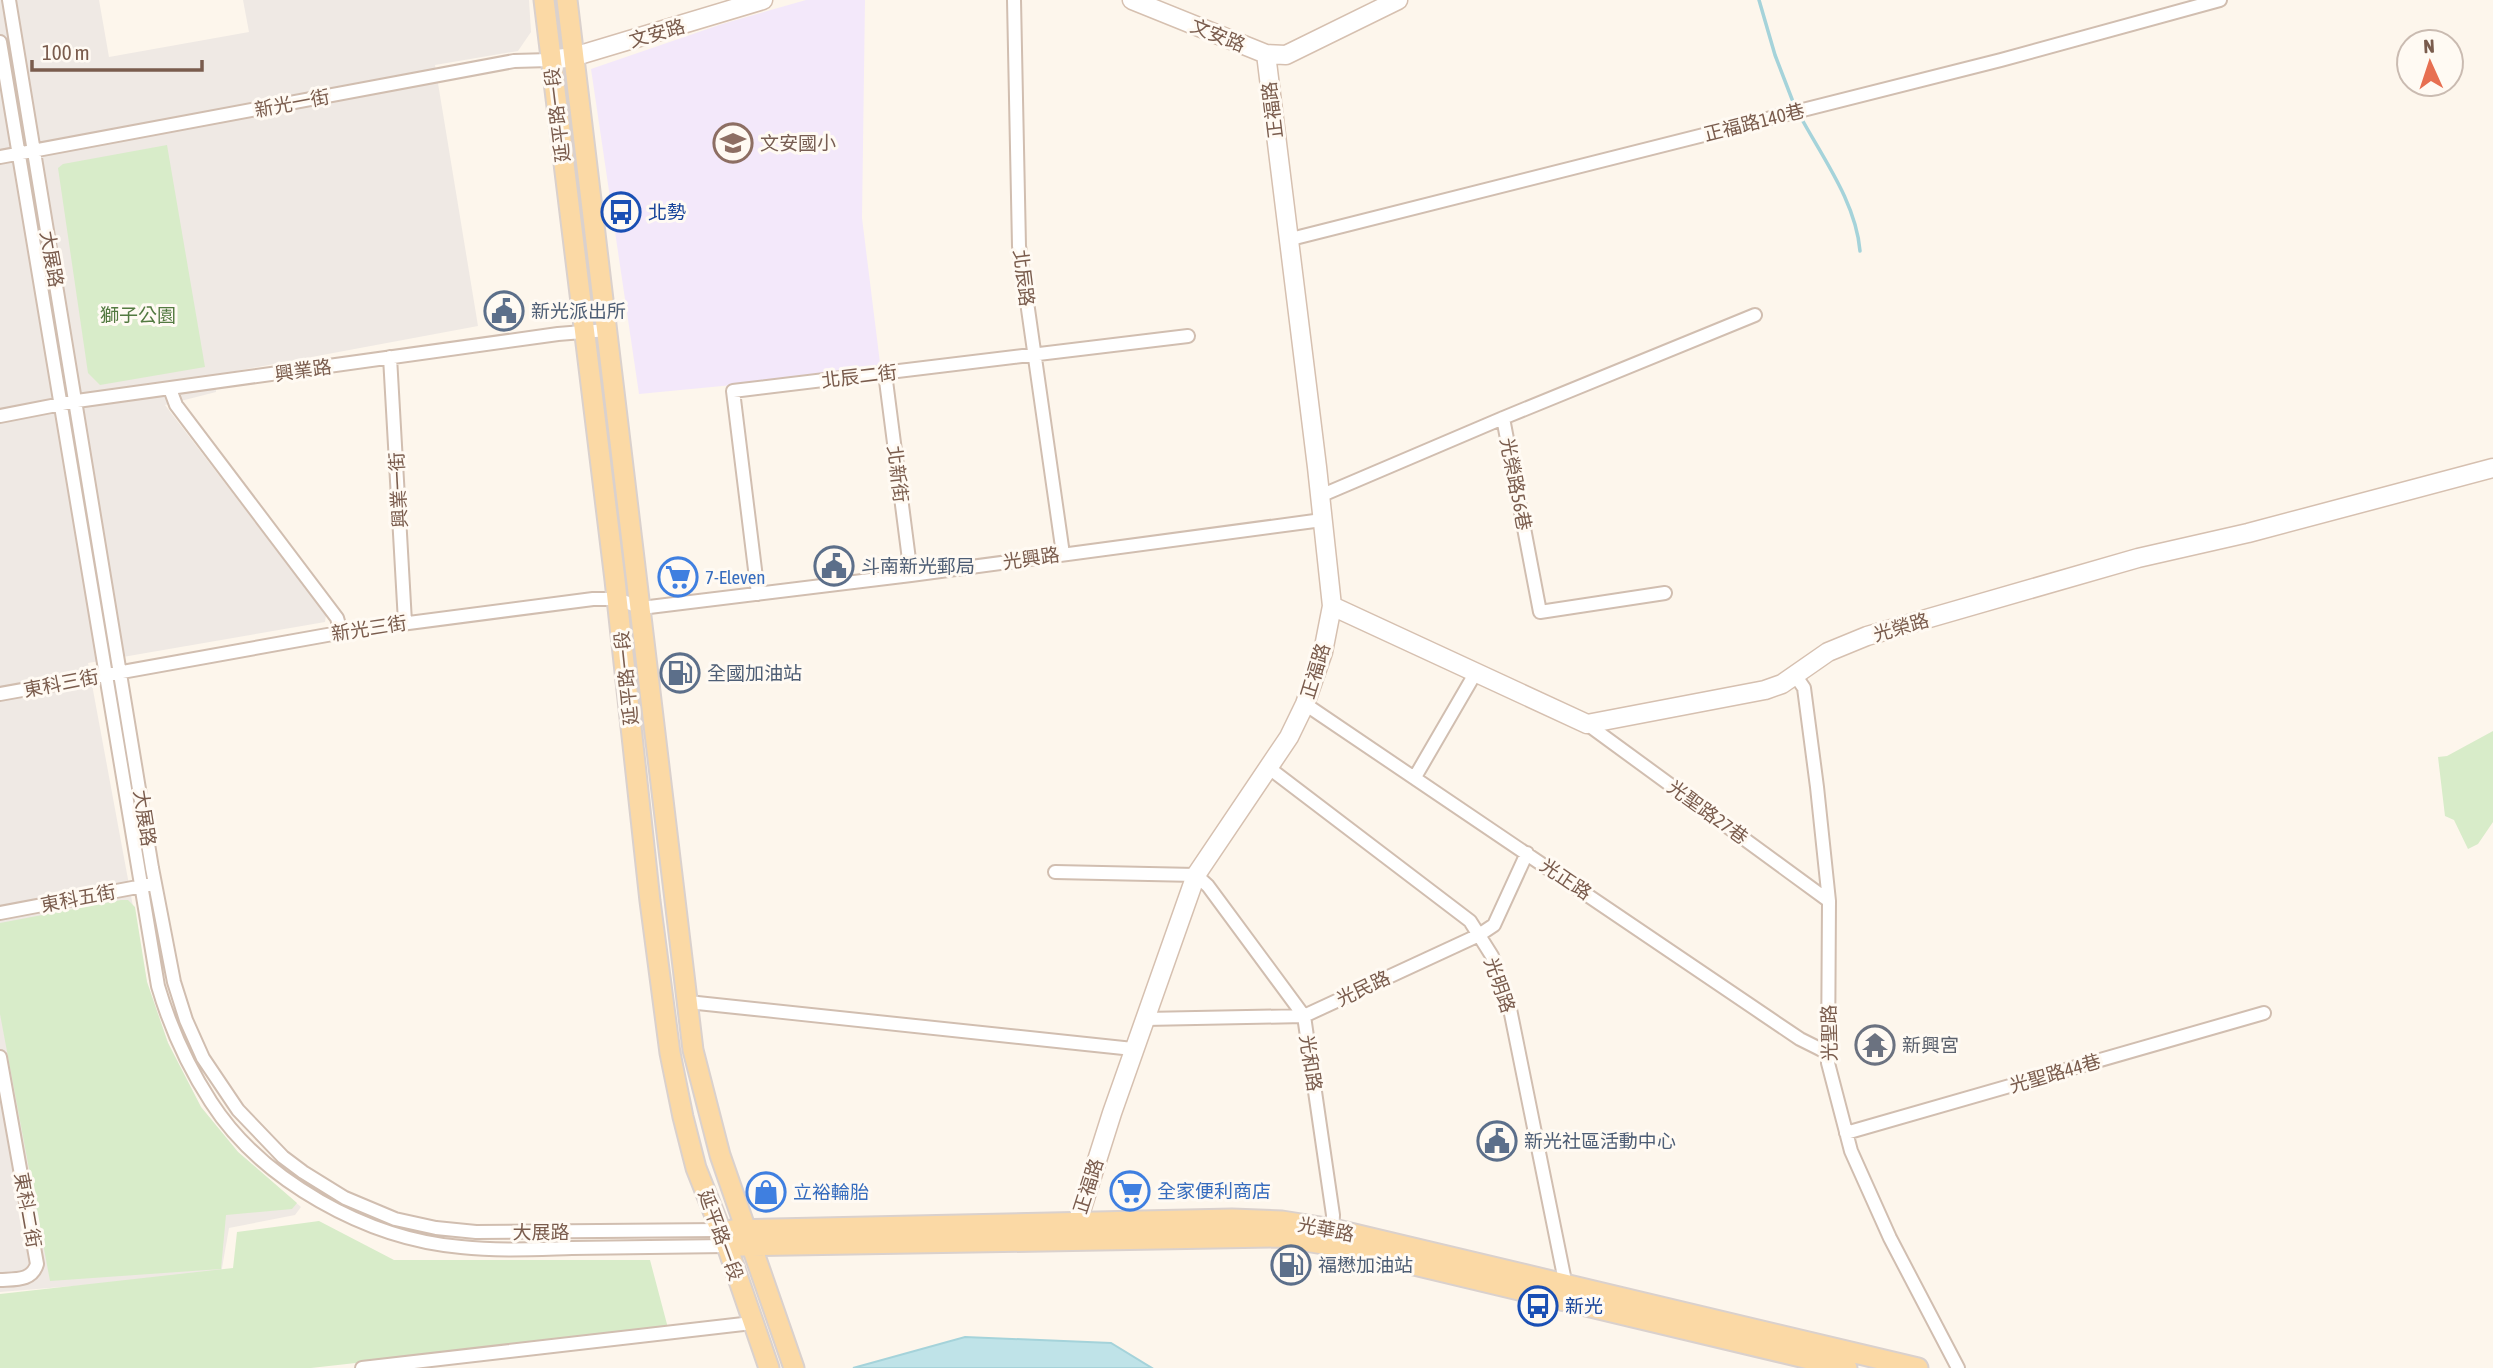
<svg xmlns="http://www.w3.org/2000/svg" width="2493" height="1368" font-family="'Asap Condensed','Noto Sans TC',sans-serif">
<rect width="100%" height="100%" fill="#fdf6ec"/>
<!-- industrial -->
<path fill="#efe9e4" d="M0,0H99L109,57L249,32L243,0H529L531,32L518,51L435,65L478,326L215,375L216,392L165,405L326,615L325,622L88,663L147,982L168,1043L201,1107L238,1152L301,1207L295,1215L229,1228L221,1274L0,1292Z"/>
<!-- education -->
<path fill="#f3e8fa" d="M806,0H865L862,218L881,371L639,394L591,69L722,24Z"/>
<!-- green -->
<path fill="#d8ecc9" d="M167,145L205,367L100,385L88,373L58,168L63,164Z
M2493,731V822L2478,844L2468,849L2454,820L2445,816L2438,757L2447,756Z
M121,900H128L135,907L147,982L168,1043L201,1107L238,1152L297,1203L292,1209L226,1215L221,1269L50,1281L0,1014V923Z
M319,1221L394,1260H650L668,1328L311,1368H0V1294L233,1268L237,1232Z"/>
<!-- water -->
<path fill="#bfe3e8" stroke="#a5d3da" stroke-width="2" d="M965,1337L1111,1343L1152,1368H853Z"/>
<g fill="none" stroke-linecap="round" stroke-linejoin="round">
<!-- stream -->
<path stroke="#a5d3da" stroke-width="3.5" d="M1759,0L1775,55L1795,107
M1799,114C1822,157 1856,202 1860,251"/>
<!-- street casing -->
<g stroke="#d1beb0" stroke-width="16">
<path id="street" d="M9,0L152,868L174,982L186,1020L203,1058L238,1110L283,1157L303,1172L345,1198L395,1219L436,1228L476,1232L720,1230
M1014,0L1019,246L1063,554
M0,42L158,986C170,1027 187,1065 211,1102C262,1181 367,1239 461,1247C498,1251 535,1249 572,1248C624,1247 675,1247 727,1246
M0,157L514,61L550,60
M1287,240L2001,60L2220,0
M390,357L405,622
M885,373L911,575
M170,389L176,405L337,618L341,632
M0,416L77,401L558,334L607,330
M1503,418L1540,612L1665,593
M1320,496L1503,418L1755,315
M758,594L733,391L1188,336
M1795,675L1804,688L1817,787L1829,901L1828,1063L1851,1151L1890,1238L1958,1368
M0,694L355,630L593,599H618L641,608L911,575L1322,520
M1305,704L1763,1014L1800,1039L1828,1053
M1587,724L1829,901
M1269,768L1470,921L1492,956L1510,1009L1567,1291
M1415,777L1476,672
M1055,872L1196,875L1208,886L1304,1016L1333,1215L1332,1234
M0,913L148,885
M688,1002L1133,1049
M1145,1019L1304,1016L1479,935L1494,925L1527,853
M0,1057L37,1264C32,1281 16,1279 0,1280
M1846,1133L2264,1013
M362,1368L752,1323"/>
</g>
<!-- secondary casing -->
<g stroke="#d6c0b0" stroke-width="21">
<path id="secondary" d="M1132,0L1266,54L1286,55L1398,0
M550,60L573,57L763,0
M1332,606L1587,724L1765,690L1782,684L1828,652L1867,636L2138,558L2248,533L2493,468
M1074,1233L1112,1113L1196,875L1289,737L1305,704L1323,652L1332,606L1317,467L1266,54"/>
</g>
<!-- primary casing -->
<g stroke="#dad1cd" stroke-width="23">
<path id="primary" d="M544,0L615,580L650,901L670,1053L683,1117L696,1168L727,1246L769,1368
M567,0L693,1050L720,1155L794,1368
M732,1230L1232,1219L1282,1221L1333,1229L1918,1368
M739,1246L1279,1237L1330,1245L1847,1368"/>
</g>
<!-- street -->
<use href="#street" stroke="#fff" stroke-width="12"/>
<!-- secondary -->
<use href="#secondary" stroke="#fff" stroke-width="18"/>
<!-- primary -->
<use href="#primary" stroke="#fbd9a5" stroke-width="19"/>
</g>
<!-- icons -->
<defs>
<g id="school-ring" transform="scale(2.0125)"><circle r="9.5" fill="#fffaf3" stroke="#8d6e63" stroke-width="1.5"/><path d="M0-5L7-2L0 1L-7-2ZM-4 1L0 2.5L4 1V4Q0 6-4 4Z" fill="#8d6e63"/></g>
<g id="bus-ring" transform="scale(2.0125)"><circle r="9.5" fill="#fffaf3" stroke="#1a4fb4" stroke-width="1.5"/><path d="M-5-6H5V4H4V6H2V4H-2V6H-4V4H-5ZM-3.5-4V0h7V-4ZM-3.5 1.2v1.5H-2V1.2ZM2 1.2v1.5H3.5V1.2Z" fill="#1a4fb4"/></g>
<g id="civic-ring" transform="scale(2.0125)"><circle r="9.5" fill="#fffaf3" stroke="#5c6f8a" stroke-width="1.5"/><path d="M-.6-6.5H3V-4.5H.6V-3L4-1V1h2V6H-6V1h2V-1L-.6-3ZM-1.2 2.5V6h2.4V2.5Z" fill="#5c6f8a"/></g>
<g id="supermarket-ring" transform="scale(2.0125)"><circle r="9.5" fill="#fffaf3" stroke="#3f7fe0" stroke-width="1.5"/><path d="M-6-5.5h2.5l.6 2H6L4.5 2H-2.5L-4.4-4H-6ZM-1.5 3.2a1.3 1.3 0 1 0 .1 0ZM3 3.2a1.3 1.3 0 1 0 .1 0Z" fill="#3f7fe0"/></g>
<g id="fuel-ring" transform="scale(2.0125)"><circle r="9.5" fill="#fffaf3" stroke="#5c6f8a" stroke-width="1.5"/><path d="M-5.5-6h7V0h2V4h1.3V-2.5L3-4.5l.8-.8L6-3V5H2.5V1h-1V6h-7ZM-4.2-4.7v3.2H.2V-4.7Z" fill="#5c6f8a"/></g>
<g id="temple-ring" transform="scale(2.0125)"><circle r="9.5" fill="#fffaf3" stroke="#6b7280" stroke-width="1.5"/><path d="M0-6L5-2H3V0L6.5 2.5H4V6H1.5V3h-3V6H-4V2.5H-6.5L-3 0V-2H-5Z" fill="#6b7280"/></g>
<g id="shop-ring" transform="scale(2.0125)"><circle r="9.5" fill="#fffaf3" stroke="#3f7fe0" stroke-width="1.5"/><path d="M-5-2.5h2.3a2.7 3.5 0 0 1 5.4 0H5L5.5 6h-11ZM-1.5-2.5h3a1.5 2.3 0 0 0-3 0Z" fill="#3f7fe0"/></g>
</defs>
<g fill-rule="evenodd">
<use href="#school-ring" x="733" y="143"/>
<use href="#bus-ring" x="621" y="212"/>
<use href="#civic-ring" x="504" y="311"/>
<use href="#civic-ring" x="834" y="566"/>
<use href="#supermarket-ring" x="678" y="577"/>
<use href="#fuel-ring" x="680" y="673"/>
<use href="#temple-ring" x="1875" y="1045"/>
<use href="#civic-ring" x="1497" y="1141"/>
<use href="#supermarket-ring" x="1130" y="1191"/>
<use href="#shop-ring" x="766" y="1192"/>
<use href="#fuel-ring" x="1291" y="1265"/>
<use href="#bus-ring" x="1538" y="1306"/>
</g>
<g text-anchor="middle" stroke-width="6" stroke-linejoin="round" paint-order="stroke">
<!-- street labels -->
<g font-size="19" fill="#7a5c4d" stroke="#fffaf3">
<text transform="translate(657 33) rotate(-16)" y="7">文安路</text>
<text transform="translate(1218 35) rotate(22)" y="7">文安路</text>
<text transform="translate(292 103) rotate(-11)" y="7">新光一街</text>
<text transform="translate(1272 110) rotate(-97)" y="7">正福路</text>
<text transform="translate(557 115) rotate(-97)" y="7">延平路一段</text>
<text transform="translate(1754 122) rotate(-14)" y="7">正福路140巷</text>
<text transform="translate(52 259) rotate(80)" y="7">大展路</text>
<text transform="translate(1024 278) rotate(83)" y="7">北辰路</text>
<text transform="translate(303 370) rotate(-8)" y="7">興業路</text>
<text transform="translate(859 376) rotate(-7)" y="7">北辰二街</text>
<text transform="translate(898 474) rotate(83)" y="7">北新街</text>
<text transform="translate(1516 484) rotate(79)" y="7">光榮路56巷</text>
<text transform="translate(398 490) rotate(-93)" y="7">興業一街</text>
<text transform="translate(1031 558) rotate(-8)" y="7">光興路</text>
<text transform="translate(1901 627) rotate(-16)" y="7">光榮路</text>
<text transform="translate(369 628) rotate(-9)" y="7">新光三街</text>
<text transform="translate(1315 671) rotate(-73)" y="7">正福路</text>
<text transform="translate(626 678) rotate(-96)" y="7">延平路一段</text>
<text transform="translate(61 683) rotate(-11)" y="7">東科三街</text>
<text transform="translate(1708 812) rotate(36)" y="7">光聖路27巷</text>
<text transform="translate(145 818) rotate(81)" y="7">大展路</text>
<text transform="translate(1566 879) rotate(34)" y="7">光正路</text>
<text transform="translate(78 898) rotate(-11)" y="7">東科五街</text>
<text transform="translate(1500 985) rotate(71)" y="7">光明路</text>
<text transform="translate(1363 988) rotate(-25)" y="7">光民路</text>
<text transform="translate(1829 1033) rotate(-91)" y="7">光聖路</text>
<text transform="translate(1311 1063) rotate(81)" y="7">光和路</text>
<text transform="translate(2055 1073) rotate(-16)" y="7">光聖路44巷</text>
<text transform="translate(1088 1186) rotate(-72)" y="7">正福路</text>
<text transform="translate(28 1210) rotate(80)" y="7">東科二街</text>
<text transform="translate(1326 1229) rotate(11)" y="7">光華路</text>
<text x="541" y="1239">大展路</text>
<text transform="translate(721 1235) rotate(70)" y="7">延平路一段</text>
</g>
<!-- education labels -->
<g font-size="19" fill="#785e54" stroke="#fffaf3" text-anchor="start">
<text x="760" y="150">文安國小</text>
</g>
<!-- transit labels -->
<g font-size="19" fill="#164399" stroke="#fffaf3" text-anchor="start">
<text x="648" y="219">北勢</text>
<text x="1565" y="1313">新光</text>
</g>
<!-- service labels -->
<g font-size="19" fill="#4e5e75" stroke="#fffaf3" text-anchor="start">
<text x="531" y="318">新光派出所</text>
<text x="861" y="573">斗南新光郵局</text>
<text x="707" y="680">全國加油站</text>
<text x="1524" y="1148">新光社區活動中心</text>
<text x="1318" y="1272">福懋加油站</text>
</g>
<!-- park labels -->
<g font-size="19" fill="#537a41" stroke="#fffaf3">
<text x="138" y="322">獅子公園</text>
</g>
<!-- shop labels -->
<g font-size="19" fill="#366cbe" stroke="#fffaf3" text-anchor="start">
<text x="705" y="584">7-Eleven</text>
<text x="1157" y="1198">全家便利商店</text>
<text x="793" y="1199">立裕輪胎</text>
</g>
<!-- worship labels -->
<g font-size="19" fill="#5b616d" stroke="#fffaf3" text-anchor="start">
<text x="1902" y="1052">新興宮</text>
</g>
</g>
<!-- north arrow -->
<g transform="translate(2430 63) rotate(357)"><circle r="33" fill="#fffaf3" stroke="#cabbb1" stroke-width="2"/>
<path d="M0-5L12 26L0 18L-12 26Z" fill="#e76f51"/>
<text y="-10" font-size="19" font-weight="bold" text-anchor="middle" fill="#7a5c4d">N</text>
</g>
<!-- scale -->
<path d="M32 60v10h170v-10" fill="none" stroke="#7a5c4d" stroke-width="3.5"/>
<text x="42" y="60" font-size="21" fill="#7a5c4d" stroke="#fffaf3" stroke-width="5" paint-order="stroke">100 m</text>
</svg>
